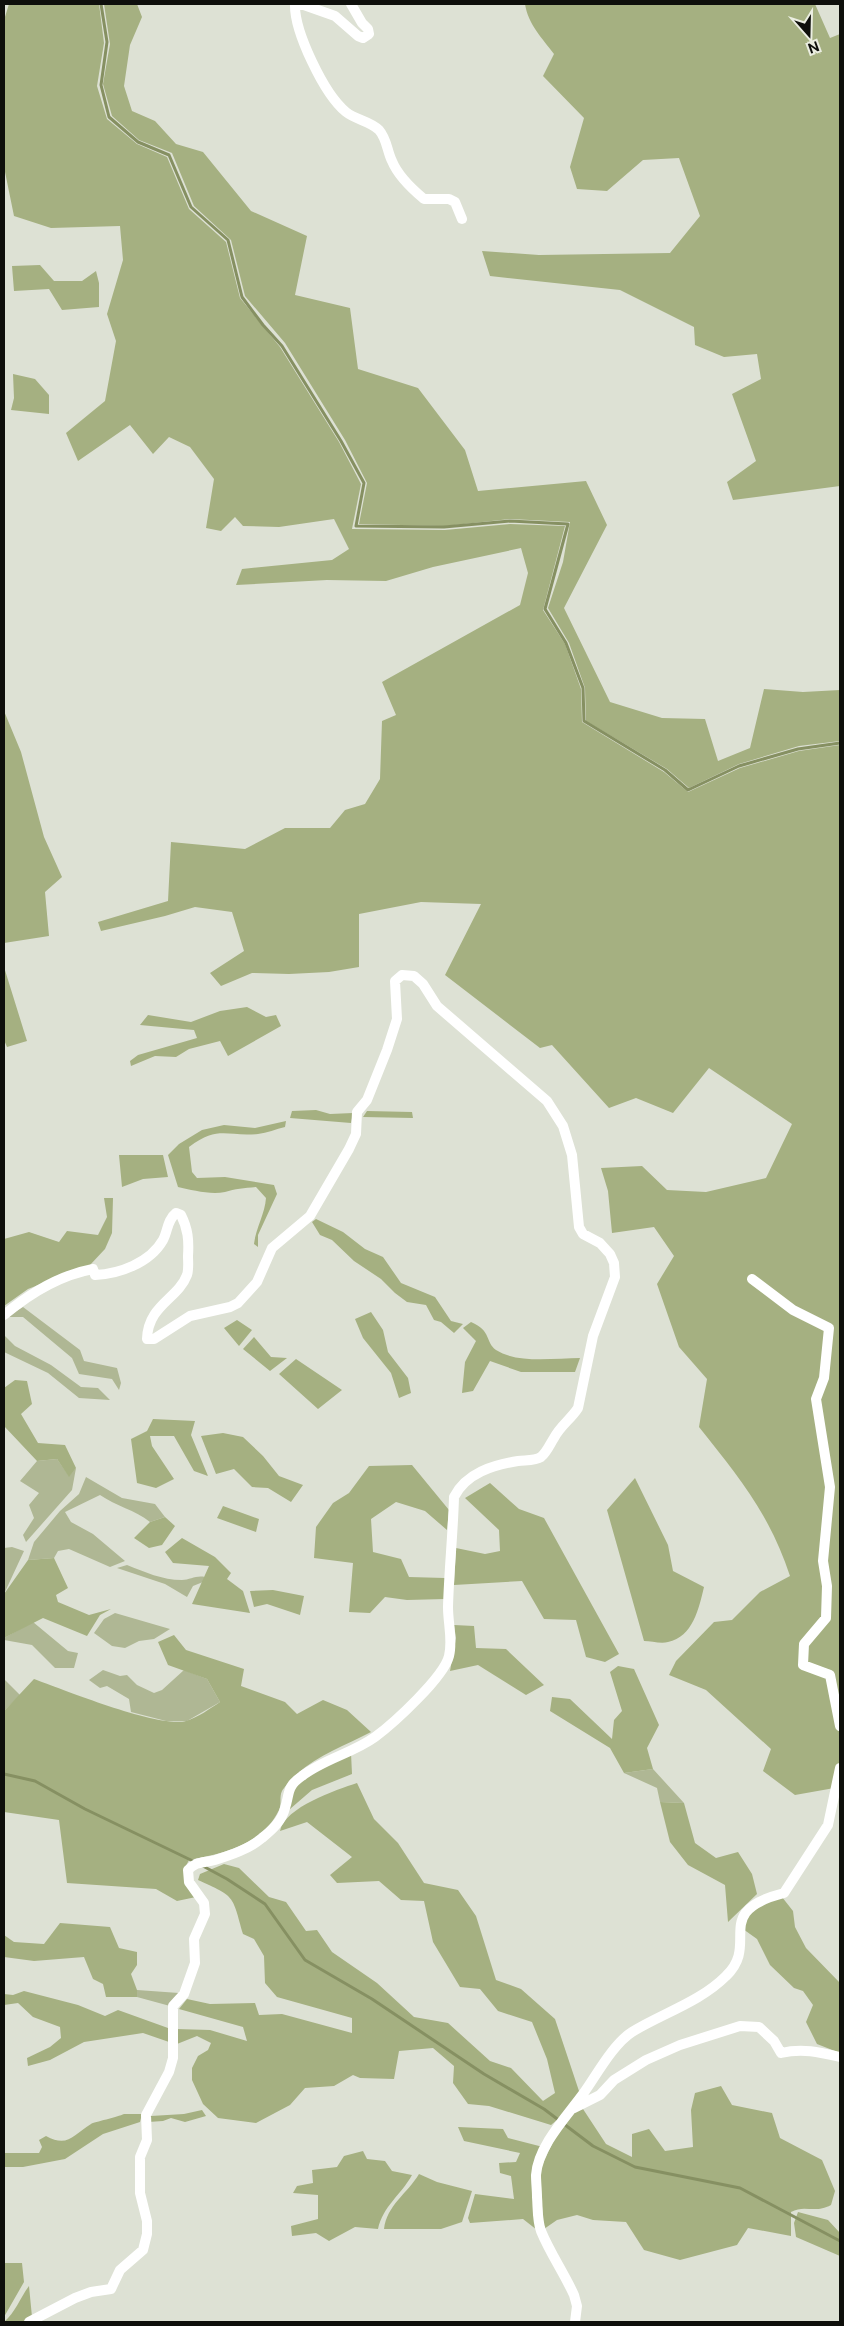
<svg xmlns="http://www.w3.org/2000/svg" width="844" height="2326" font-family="'Public Sans',sans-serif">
<rect width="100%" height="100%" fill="#dde1d4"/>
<!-- green -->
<path fill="#afb794" d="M23,1307L80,1350L84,1361L117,1368L121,1383L119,1390L112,1379L79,1374L72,1358L23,1317H6Z
M4,1335L15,1346L51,1365L81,1387L98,1388L110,1400L79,1398L48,1373L4,1352Z
M57,1459L69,1476L76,1468L72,1490L26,1542L23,1535L34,1518L29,1505L39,1493L20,1481L37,1461Z
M86,1477L122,1498L155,1504L165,1517L150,1522C135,1510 116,1506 100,1495L65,1512L71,1522L93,1534L125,1561L110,1567L69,1549L58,1551L54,1558L28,1560L34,1542L60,1511L79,1494Z
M12,1547L24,1551L4,1594V1548Z
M127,1565C145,1572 162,1580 182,1580C190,1580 196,1575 205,1577L203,1582L193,1586L187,1597L165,1584L117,1568Z
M115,1613L170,1629L154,1639L139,1641L125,1648L112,1646L94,1633L104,1619Z
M33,1622L68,1651L78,1653L74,1668H55L32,1645L4,1640V1638Z
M103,1670L120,1676L127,1675L137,1685L154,1693L162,1690L184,1670L207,1679L220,1702L187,1721H166L131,1712L129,1699L107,1686L100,1688L89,1680Z
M4,1679L20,1695L4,1711Z
M653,1769L684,1803L660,1802L657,1788L624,1773Z
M137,1990L179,1993L174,1998L170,2006L137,1997Z"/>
<!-- forest -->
<path fill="#a5b081" d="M9,4H99L104,43L97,86L107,119L137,144L167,157L189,209L226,242L240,298L280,347L339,442L361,484L352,529L445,530L510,524L565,526L543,610L565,644L581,689L582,722L664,772L688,792L740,768L799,751L840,745V1787L795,1795L763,1771L771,1749L706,1690L669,1675L676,1661L714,1622L732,1620L760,1592L790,1576C770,1515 739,1477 699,1427L707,1379L679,1347L657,1284L674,1256L654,1227L612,1233L608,1191L601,1168L642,1166L667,1190L706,1192L766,1178L792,1124L709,1068L673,1113L636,1098L609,1108L552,1045L540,1048L445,975L481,904L421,902L359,914V967L329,972L289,974L252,973L221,986L210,973L244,951L232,912L195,907L165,916L101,931L98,922L168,901L171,842L245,849L285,828H330L345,810L365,804L380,779L382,721L396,715L382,682L520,605L528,573L521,548L433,567L386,581L327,580L236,585L242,569L332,560L349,549L334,519L279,527L243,526L235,517L221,531L206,528L214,479L190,447L169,437L153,454L130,425L78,461L66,433L105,401L116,341L107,314L123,260L120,226L51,228L14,216L4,167V20Z
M104,4H137L142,17L130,45L124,86L132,111L155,121L176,144L203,152L251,211L307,236L295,295L350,308L358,369L418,388L465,450L478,491L586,481L607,525L564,608L610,702L662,718L705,719L718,761L750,748L764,689L803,692L840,690V741L799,746L739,764L689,788L667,769L586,721L585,688L569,643L548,608L563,562L570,522L510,519L445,526L359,524L367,483L345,440L285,343L245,296L231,240L194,206L172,153L139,140L112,116L103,84L110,44Z
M525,4H815L830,38L840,34V486L733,500L727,482L756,461L732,394L761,379L757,354L724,357L695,345L694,327L620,290L490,276L482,251L539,255L670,253L700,216L679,158L643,160L607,191L577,189L570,167L584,118L543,76L554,54C542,38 528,24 525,4Z
M40,265L54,281H82L96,271L99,283V307L62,310L49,289L14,291L12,266Z
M13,374L35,379L49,395V414L11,410L14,398Z
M4,711L21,752L44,837L62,877L45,892L49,936L4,943Z
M4,967L27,1041L7,1047L4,1040Z
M247,1007L266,1017L276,1015L281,1026L228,1056L220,1041L189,1049L176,1057L155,1056L131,1066L130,1061L138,1055L197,1038L194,1030L140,1025L148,1015L191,1022L220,1011Z
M316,1110L330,1114L353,1113L351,1123L290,1118L292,1111Z
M367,1111L412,1112L413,1118L363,1117Z
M286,1121L285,1127C276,1129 267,1133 258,1134C226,1137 219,1125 189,1147L192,1172L197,1178L225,1177L274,1185L277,1194L258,1235V1247L254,1244C256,1227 265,1214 266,1198L256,1187C244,1188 235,1189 225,1192C210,1195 192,1190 178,1187L168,1155L179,1144L202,1130L224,1125L255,1128Z
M119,1155H163L168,1177L143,1179L122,1187Z
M104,1198H113L112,1233L105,1249L90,1265L28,1289L4,1306V1239L29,1232L59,1242L67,1231L98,1235L107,1217Z
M316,1219L343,1232L365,1249L383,1257L401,1283L435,1297L451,1321L463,1324L454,1333L441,1322L434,1320L426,1305L407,1302L395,1293L381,1279L354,1261L332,1240L320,1235L312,1222Z
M371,1312L383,1330L388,1352L408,1378L411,1393L399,1398L391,1373L363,1338L355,1319Z
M237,1320L252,1330L239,1346L224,1328Z
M471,1322C492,1331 485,1342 496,1350C518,1364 555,1358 580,1358L575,1372H521L490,1361L473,1391L462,1393L465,1362L476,1341L463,1328Z
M254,1337L271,1357L287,1358L270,1371L243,1349Z
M296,1359L342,1390L318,1409L279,1374Z
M15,1380L27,1381L32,1404L21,1414L38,1443L65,1445L76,1468L69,1477L57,1459L37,1461L4,1426V1388Z
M153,1419L195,1421L191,1435L208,1476L194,1471L174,1436H150L152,1446L174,1479L156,1488L137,1483L131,1439L147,1431Z
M223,1433L243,1437L263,1456L279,1476L303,1485L291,1502L268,1488L252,1487L234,1469L216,1474L201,1436Z
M412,1465L449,1510L447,1530L425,1511L396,1502L371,1519L373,1552L401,1559L409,1577L445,1578V1599L407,1600L385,1597L370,1613L349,1612L353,1563L314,1558L316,1527L333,1503L349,1493L369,1466Z
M635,1478L668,1545L673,1571L704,1587C699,1608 693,1637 668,1642C661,1644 651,1641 644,1641L607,1510Z
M490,1483L519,1509L544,1518L619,1654L605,1662L586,1657L576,1620L544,1619L522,1581L454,1585L456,1548L485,1554L500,1551L499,1530L465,1498Z
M223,1506L259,1519L256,1532L217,1518Z
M165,1517L175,1526L162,1545L149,1548L134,1538L150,1522Z
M182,1538L215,1557L231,1573L227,1579L243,1591L250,1613L192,1604L209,1566L173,1563L165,1552Z
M54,1558L68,1588L56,1595L58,1602L89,1615L111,1609L100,1615L87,1636L43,1618L4,1638V1594L28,1560Z
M273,1590L304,1596L300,1615L267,1604L254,1607L250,1591Z
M454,1625L474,1626L476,1648L506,1649L544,1685L526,1695L478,1665L450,1671L456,1638Z
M174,1635L186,1650L244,1669L241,1686L285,1702L297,1714L323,1700L347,1710L371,1732C346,1745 318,1755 297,1774C293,1778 285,1786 282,1791C279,1797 282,1804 279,1810C262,1845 225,1853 189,1860C180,1876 184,1885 196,1897L177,1901L156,1889L67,1883L59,1820L4,1812V1711L34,1679C65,1690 157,1728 186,1721C197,1718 211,1708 220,1702L207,1679L168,1665L158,1642Z
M618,1666L634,1669L659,1725L647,1748L653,1769L624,1773L610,1748L550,1711L552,1697L570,1699L612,1739L614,1720L622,1711L610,1672Z
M351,1753L352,1774L312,1790L290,1809L289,1793L302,1778Z
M357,1783L374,1819L398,1843L424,1883L458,1890L476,1916L496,1980L521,1989L555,2019L580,2094L571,2108L551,2125L489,2106L468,2104L453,2083L454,2066L433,2048L399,2051L394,2079L360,2078L353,2075L334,2086L305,2088L290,2105L256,2123L218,2118L203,2104L192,2080V2068L198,2056L208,2050L211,2043L197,2036L177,2044L176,2029L210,2030L247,2041L243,2027L179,2009L187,1999L210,2004L255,2003L259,2015L282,2014L352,2033V2018L277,1997L265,1983L264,1956L254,1939L243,1934C232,1894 235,1897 198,1880L200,1874L224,1864L239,1868L269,1897L286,1902L306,1931L317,1930L332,1952L377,1983L414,2017L448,2023L490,2061L511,2068L543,2101L555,2093L547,2059L532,2022L498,2011L480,1989L460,1987L433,1942L424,1901L401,1900L379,1881L337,1883L330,1875L352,1857L307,1822L280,1831C285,1807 336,1790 357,1783Z
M660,1802L684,1803L695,1843L716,1858L738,1852L752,1874L757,1894L728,1922L725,1885L688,1865L670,1842Z
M782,1897L793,1911L795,1927L806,1948L840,1983V2053L817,2044L806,2022L813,2005L803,1991L794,1988L770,1965L757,1939L743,1929C751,1906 759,1903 782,1897Z
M60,1923L110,1927L119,1948L137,1952V1965L131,1974L137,1990V1997H106L103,1984L93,1979L84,1957L34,1961L4,1957V1935L14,1942L44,1944Z
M24,1991L78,2005L105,2016L118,2010L168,2028L169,2042L143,2033L84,2042L50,2060L28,2066L27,2058L50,2047L61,2038L60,2027L33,2017L18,2003L4,2005V1994L13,1995Z
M721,2086L732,2105L772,2113L780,2138L822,2160L835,2191L831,2205C814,2214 805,2204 791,2212V2236L748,2228L737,2245L680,2260L644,2250L626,2222L593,2220L577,2215L557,2220L544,2229L539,2172L558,2131L573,2112L583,2109L606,2144L632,2157V2134L649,2129L665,2151L693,2147L691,2110L695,2093Z
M202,2110L206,2116L185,2122L171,2118L163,2121L148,2122L151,2116L184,2114Z
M124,2114H142L140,2122L103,2134L65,2159L23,2167H4V2153H39L42,2147L39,2140L46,2136C68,2148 73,2135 91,2124C94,2122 118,2117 124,2114Z
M458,2127L503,2129L508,2138L543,2147L537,2230L523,2219L470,2223L468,2218L475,2194L514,2199L511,2176L500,2173L499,2163L516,2162L520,2153L464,2141Z
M363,2151L367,2159L385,2161L392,2171L412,2175C401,2195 383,2206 378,2229L355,2227L329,2241L316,2233L292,2236L291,2226L318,2219V2195L293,2193L297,2186L313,2183L312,2170L337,2167L344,2156Z
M419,2174L437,2182L472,2191L462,2222L441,2229H384C387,2205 407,2194 419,2174Z
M798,2212L828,2220L840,2233V2256L796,2237L794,2223Z
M4,2263H22L24,2282L4,2317Z
M29,2286L32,2317L25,2322H4C15,2313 20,2298 29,2286Z"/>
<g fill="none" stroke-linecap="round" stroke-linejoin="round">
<!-- stream -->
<path stroke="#869062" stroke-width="3" d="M101,4L107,42L101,85L109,117L138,142L169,155L191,207L228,240L242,297L263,325L282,346L341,441L364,483L356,526L444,527L510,521L568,524L545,609L566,643L583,688L584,721L665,770L688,790L739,766L798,749L840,743
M4,1774L35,1781L85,1809L195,1862
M201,1865L227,1879L265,1904L305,1960L372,1999L484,2074L544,2109L593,2146L635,2167L740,2188L840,2241"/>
<!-- minor -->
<path stroke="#fff" stroke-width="10" d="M295,4C294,31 324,94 346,112C356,120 370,121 379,130C387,139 387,151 392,161C398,176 412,189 424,199H449L455,202L462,219
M301,4L335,16L358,36L363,38L369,34L368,29L362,23L351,4
M752,1279L793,1310L829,1328L824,1378L816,1399L830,1487L823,1561L827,1586L826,1618L804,1644L803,1665L830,1675L840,1726
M4,1315C29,1294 60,1275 93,1269L95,1275C119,1274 150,1263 163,1240C168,1231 167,1220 176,1213L181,1215C188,1229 189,1240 188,1256C188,1262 189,1269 187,1275C178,1299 148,1305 147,1339H154L190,1316L230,1307L238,1303L257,1282L272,1248L310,1216L349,1149L356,1134L357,1112L367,1100L387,1050L397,1019L395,981L402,975L414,976L423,984L437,1006L547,1101L563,1126L572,1155L579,1227L583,1234L600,1243L610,1254L614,1263L615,1277L593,1336L578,1408C571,1419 560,1426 554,1438C550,1444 547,1452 541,1457C535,1461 525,1460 518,1461C493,1465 466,1473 454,1497C453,1534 449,1570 448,1607C448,1624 453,1640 449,1656C444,1677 394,1723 375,1737C353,1753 324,1759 302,1776C286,1787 290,1793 285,1808C282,1821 272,1830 262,1838C249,1849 231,1855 215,1860C203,1863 196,1861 188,1870L189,1882L204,1903L205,1914L194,1939L195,1963L184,1994L173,2006V2058L169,2072L146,2115L147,2140L140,2157V2193L147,2221V2234L143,2250L120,2270L111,2289L91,2292L75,2298L29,2322
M574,2108L600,2095L614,2080L646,2060L680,2045L740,2026L759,2027L774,2041L781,2053C802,2048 819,2052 840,2057
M575,2322L577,2306L574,2295C564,2273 550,2253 541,2231C537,2220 538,2209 537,2197C537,2190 536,2182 536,2175C538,2146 567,2116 583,2094C596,2076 613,2044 632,2032C663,2013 700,2002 726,1976C761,1943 710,1912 784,1893L828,1825L840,1768"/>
</g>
<!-- border -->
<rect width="844" height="2326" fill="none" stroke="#0e0f0b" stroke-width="10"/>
<!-- north arrow -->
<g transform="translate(809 35) rotate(160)" stroke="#ebeee1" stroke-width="4" paint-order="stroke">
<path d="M0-4L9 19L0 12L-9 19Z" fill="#0e0f0b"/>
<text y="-8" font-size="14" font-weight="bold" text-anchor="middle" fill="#0e0f0b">N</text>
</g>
</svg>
